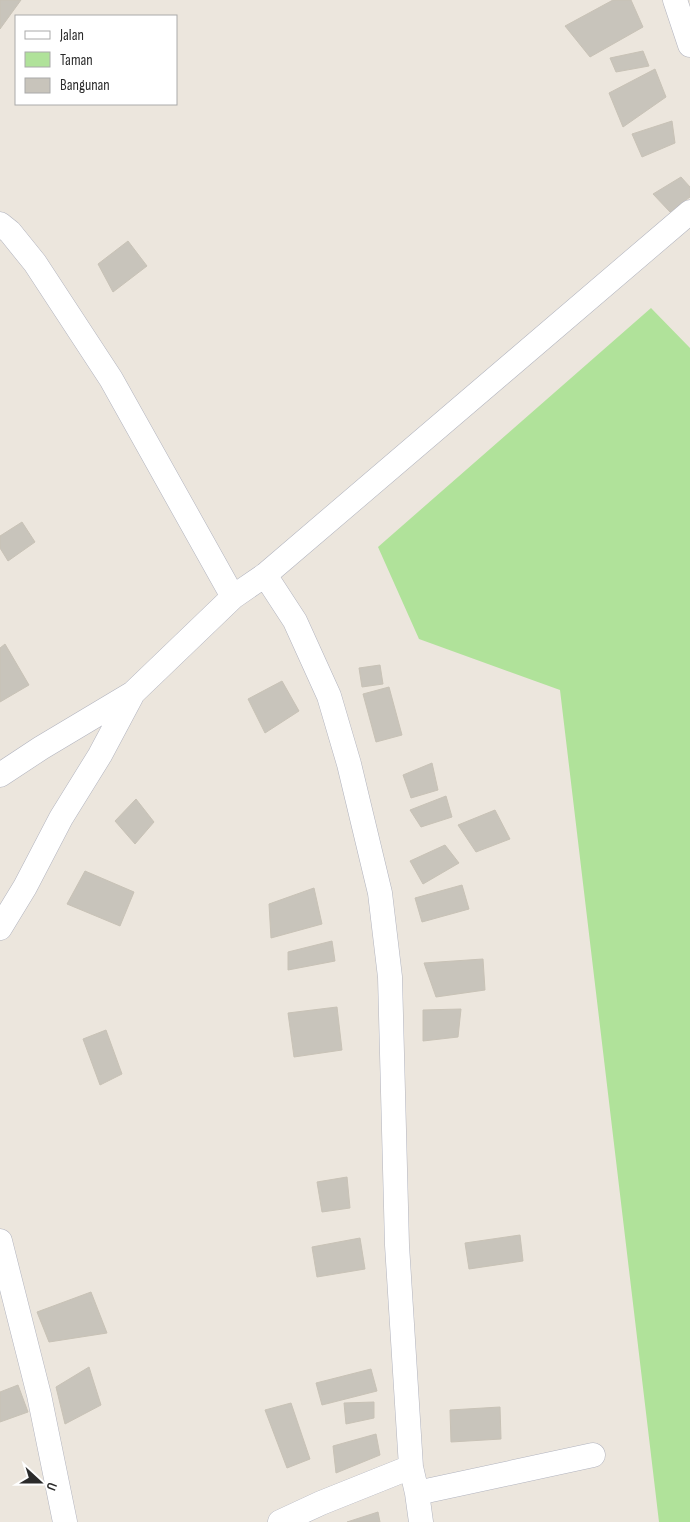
<svg xmlns="http://www.w3.org/2000/svg" width="690" height="1522" font-family="'Sofia Sans Condensed',sans-serif">
<rect width="100%" height="100%" fill="#ece6dd"/>
<!-- green -->
<path fill="#b0e29a" d="M651,308L690,348V1522H659L560,690L419,639L378,547Z"/>
<!-- building -->
<path fill="#c8c4bb" stroke="#c8c2b6" d="M0,0H21L0,29Z
M613,0H631L643,27L590,57L565,26Z
M643,51L649,66L616,72L610,58Z
M655,69L666,97L623,127L609,93Z
M672,121L675,143L642,157L632,134Z
M681,177L690,187V197L670,212L653,194Z
M128,241L147,266L113,292L98,264Z
M22,522L35,542L8,561L0,548V536Z
M5,644L29,685L0,702V648Z
M380,665L383,684L362,687L359,668Z
M282,681L299,711L265,733L248,699Z
M389,687L402,735L376,742L363,694Z
M432,763L438,790L411,798L403,775Z
M446,796L452,817L421,827L410,810Z
M136,799L154,822L135,844L115,821Z
M495,810L510,839L476,852L458,825Z
M445,845L459,863L423,884L410,861Z
M85,871L134,892L120,926L67,904Z
M462,885L469,909L422,922L415,898Z
M314,888L322,924L271,938L269,904Z
M332,941L335,961L288,970V952Z
M483,959L485,990L436,997L424,963Z
M337,1007L342,1050L294,1057L288,1013Z
M461,1009L458,1037L423,1041V1010Z
M106,1030L122,1074L100,1085L83,1039Z
M347,1177L350,1208L322,1212L317,1182Z
M520,1235L523,1261L469,1269L465,1243Z
M360,1238L365,1269L317,1277L312,1247Z
M91,1292L107,1333L49,1342L37,1312Z
M89,1367L101,1405L65,1424L56,1387Z
M371,1369L377,1391L322,1405L316,1383Z
M18,1385L28,1412L0,1422V1392Z
M374,1402V1418L346,1424L344,1403Z
M291,1403L310,1459L287,1468L265,1410Z
M500,1407L501,1439L451,1442L450,1410Z
M376,1434L380,1455L336,1473L333,1446Z
M378,1512L380,1522H347Z"/>
<g fill="none" stroke-linecap="round" stroke-linejoin="round">
<!-- minor casing -->
<g stroke="#b1b3be" stroke-width="25">
<path id="minor" d="M675,0L690,45
M0,224L10,232L35,263L111,379L233,597
M265,575L295,621L329,696L349,764L380,893L390,977L397,1245L411,1467L417,1493L421,1522
M0,775L41,748L133,693L233,597L265,575L690,212
M0,928L25,887L61,818L100,755L132,695
M0,1241L39,1395L65,1522
M417,1493L593,1455
M280,1522L321,1503L411,1467"/>
</g>
<!-- minor -->
<use href="#minor" stroke="#fff" stroke-width="24"/>
</g>
<!-- legend -->
<rect x="15" y="15" width="162" height="90" fill="#ffffff" stroke="#aaaaaa"/>
<rect x="25" y="31" width="25" height="8" fill="#ffffff" stroke="#aaaaaa"/>
<text x="60" y="40" font-size="15" fill="#2b2b2b">Jalan</text>
<rect x="25" y="52" width="25" height="15" fill="#b0e29a" stroke="#aaaaaa"/>
<text x="60" y="65" font-size="15" fill="#2b2b2b">Taman</text>
<rect x="25" y="78" width="25" height="15" fill="#c8c4bb" stroke="#aaaaaa"/>
<text x="60" y="90" font-size="15" fill="#2b2b2b">Bangunan</text>
<!-- north arrow -->
<g transform="translate(40 1482) rotate(111)" stroke="#ffffff" stroke-width="4" paint-order="stroke">
<path d="M0-4L9 19L0 12L-9 19Z" fill="#2b2b2b"/>
<text y="-8" font-size="14" font-weight="bold" text-anchor="middle" fill="#2b2b2b">U</text>
</g>
</svg>
